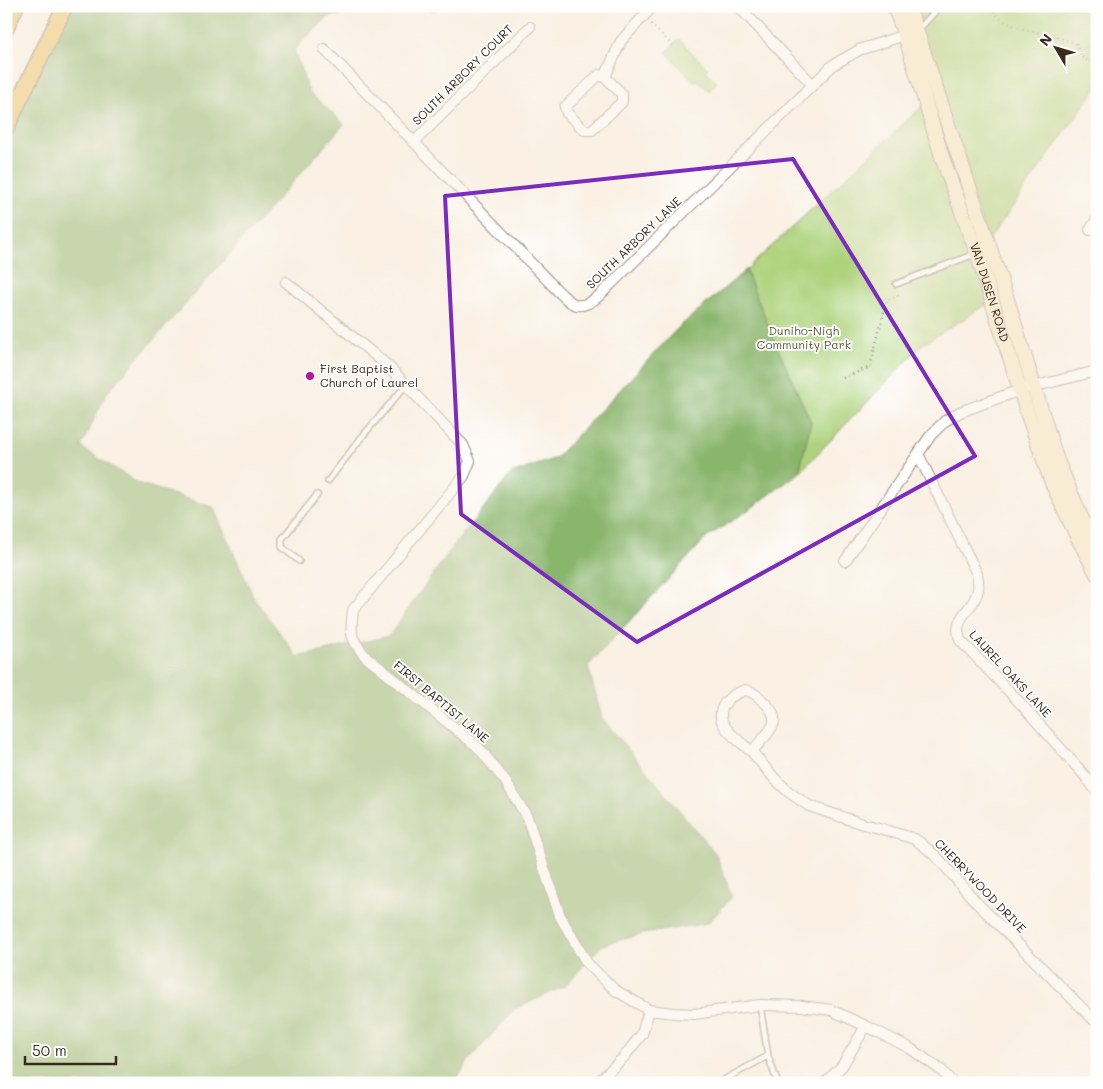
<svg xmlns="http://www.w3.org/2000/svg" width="1103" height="1089" font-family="Mali,sans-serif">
<rect width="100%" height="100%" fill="#fff"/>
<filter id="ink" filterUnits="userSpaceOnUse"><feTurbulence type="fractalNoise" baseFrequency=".02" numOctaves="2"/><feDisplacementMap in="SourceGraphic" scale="10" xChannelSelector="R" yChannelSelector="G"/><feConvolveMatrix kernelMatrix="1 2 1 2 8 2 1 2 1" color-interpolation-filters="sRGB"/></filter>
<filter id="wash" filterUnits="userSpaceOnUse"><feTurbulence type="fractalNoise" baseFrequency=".0096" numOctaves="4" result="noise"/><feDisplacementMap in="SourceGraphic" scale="20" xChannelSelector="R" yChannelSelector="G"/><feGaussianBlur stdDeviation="1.12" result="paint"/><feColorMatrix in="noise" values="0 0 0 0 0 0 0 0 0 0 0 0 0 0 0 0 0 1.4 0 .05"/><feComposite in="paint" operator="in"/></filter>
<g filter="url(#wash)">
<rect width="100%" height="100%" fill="#faf0e3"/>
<!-- green -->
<path fill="#aed37d" stroke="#747e4e" d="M908,6H1097V87L988,241Z
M679,39L708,69L706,71L717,82L709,91L697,80L695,82L666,52Z
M926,103L992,301L923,344L799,473L678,328L746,270Z"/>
<!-- forest -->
<path fill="#8ab56c" stroke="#627045" d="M65,6H441L436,10L388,7L328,17L294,50L309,92L344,124L106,394L81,447L138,483L213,507L255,600L298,657L389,636L451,549L511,474L556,458L678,328L746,270L775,342L811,422L799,473L754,506L706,538L588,666L602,718L716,854L732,897L708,923L643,934L602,945L565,986L515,1009L470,1059L454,1083H6V128Z"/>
</g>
<g filter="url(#ink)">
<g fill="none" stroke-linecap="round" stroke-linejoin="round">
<!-- service casing -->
<g stroke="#9a8d80" stroke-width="8">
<path id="service" d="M919,29L940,6
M896,284L975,254
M328,481L361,438L406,385
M299,561L282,547V539L317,495
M760,1005L768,1056L777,1081
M718,1083L768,1056"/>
</g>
<!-- minor casing -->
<g stroke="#9a8d80" stroke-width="12">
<path id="minor" d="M738,6L812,84
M324,49L557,290C573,306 579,312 599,296L833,65L859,50L911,33
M599,75L605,77L622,94V102L592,130H584L567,113L565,107Z
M605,77L621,41L653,6
M414,142L530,27
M1090,230L1097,219
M286,282L388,366L463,445L470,461L464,476L353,610C350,634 350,638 365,656L477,746L504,779L527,817L560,916L587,963L615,990L649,1010L673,1013L694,1014L760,1005L802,1006L831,1010L866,1026L908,1047L941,1070L953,1083
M918,454L977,574C978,579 979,585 978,590C974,611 952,615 960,640L1022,705L1086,777L1097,792
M845,561L931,435L945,421L960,412L1020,390L1097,371
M745,690C754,692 759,697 765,703C787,724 764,734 752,752C740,741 713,725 723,706C728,697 736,693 745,690Z
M752,752L775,779L790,793L809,806L863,824L879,828L915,839L924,846L937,857L976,902L1097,1023
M597,1083L623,1058L642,1034L649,1010
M825,1083L842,1066L866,1026"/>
</g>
<!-- secondary casing -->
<g stroke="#9a8d80" stroke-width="16">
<g id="secondary">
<path id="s1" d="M894,6L905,35L943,160L977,253L1027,412L1052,483L1077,536L1097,574"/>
<path d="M908,6L1007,299L1056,458L1097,555"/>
</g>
</g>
<!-- primary casing -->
<g stroke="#9a8d80" stroke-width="18">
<path id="primary" d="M6,28L16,6
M6,128L65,6"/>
</g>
<!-- path -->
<path stroke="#9a8d80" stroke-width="2.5" stroke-dasharray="1 4" stroke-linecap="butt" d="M992,6C997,32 1056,32 1076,44L1082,57L1097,66
M651,24L673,46
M843,378L870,367L887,300L898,296L897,293"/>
<!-- service -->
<use href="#service" stroke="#fff" stroke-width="5"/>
<!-- minor -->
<use href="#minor" stroke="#fff" stroke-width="10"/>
<!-- secondary -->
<use href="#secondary" stroke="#f9e7c3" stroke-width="14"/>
<!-- primary -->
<use href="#primary" stroke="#f0c369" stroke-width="15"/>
</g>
</g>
<!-- marked area -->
<path d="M0 0H1103V1089H0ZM793,159L975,456L637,642L461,514L445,196Z" fill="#faf0e3" fill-opacity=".55" fill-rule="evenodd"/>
<path fill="none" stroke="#7b2cbf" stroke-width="4" stroke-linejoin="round" d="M793,159L975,456L637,642L461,514L445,196Z"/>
<!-- markers -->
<circle fill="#b5179e" stroke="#fff" stroke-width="2" cx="310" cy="376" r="5"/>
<g text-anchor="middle" stroke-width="4" stroke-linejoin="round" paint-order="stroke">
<!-- street labels -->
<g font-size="12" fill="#3b2a1e" stroke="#fff">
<text transform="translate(463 75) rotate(-45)" y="4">SOUTH ARBORY COURT</text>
<text transform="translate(634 243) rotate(-44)" y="4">SOUTH ARBORY LANE</text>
<text dy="4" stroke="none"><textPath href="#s1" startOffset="302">VAN DUSEN ROAD</textPath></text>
<text transform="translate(1010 674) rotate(47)" y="4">LAUREL OAKS LANE</text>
<text transform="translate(441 702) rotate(40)" y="4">FIRST BAPTIST LANE</text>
<text transform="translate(980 886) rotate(46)" y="4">CHERRYWOOD DRIVE</text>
</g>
<!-- park labels -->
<g font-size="12" fill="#5e5d3a" stroke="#fff">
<text x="804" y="335">Duniho-Nigh<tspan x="804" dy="14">Community Park</tspan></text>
</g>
<!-- poi labels -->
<g font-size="12" fill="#3b2a1e" stroke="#fff" text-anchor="start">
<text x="320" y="373">First Baptist<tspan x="320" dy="14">Church of Laurel</tspan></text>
</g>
</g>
<!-- margin -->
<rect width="1103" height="1089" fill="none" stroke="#fff" stroke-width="25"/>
<!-- north arrow -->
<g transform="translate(1056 48) rotate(308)" stroke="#ffffff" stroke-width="4" paint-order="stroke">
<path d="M0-4L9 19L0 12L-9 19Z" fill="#3b2a1e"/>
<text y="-8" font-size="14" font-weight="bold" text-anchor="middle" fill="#3b2a1e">N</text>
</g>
<!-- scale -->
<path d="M25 1056v8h91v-8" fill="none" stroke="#3b2a1e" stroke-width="2.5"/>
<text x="32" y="1056" font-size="15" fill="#3b2a1e" stroke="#ffffff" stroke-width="4" paint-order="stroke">50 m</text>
</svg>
